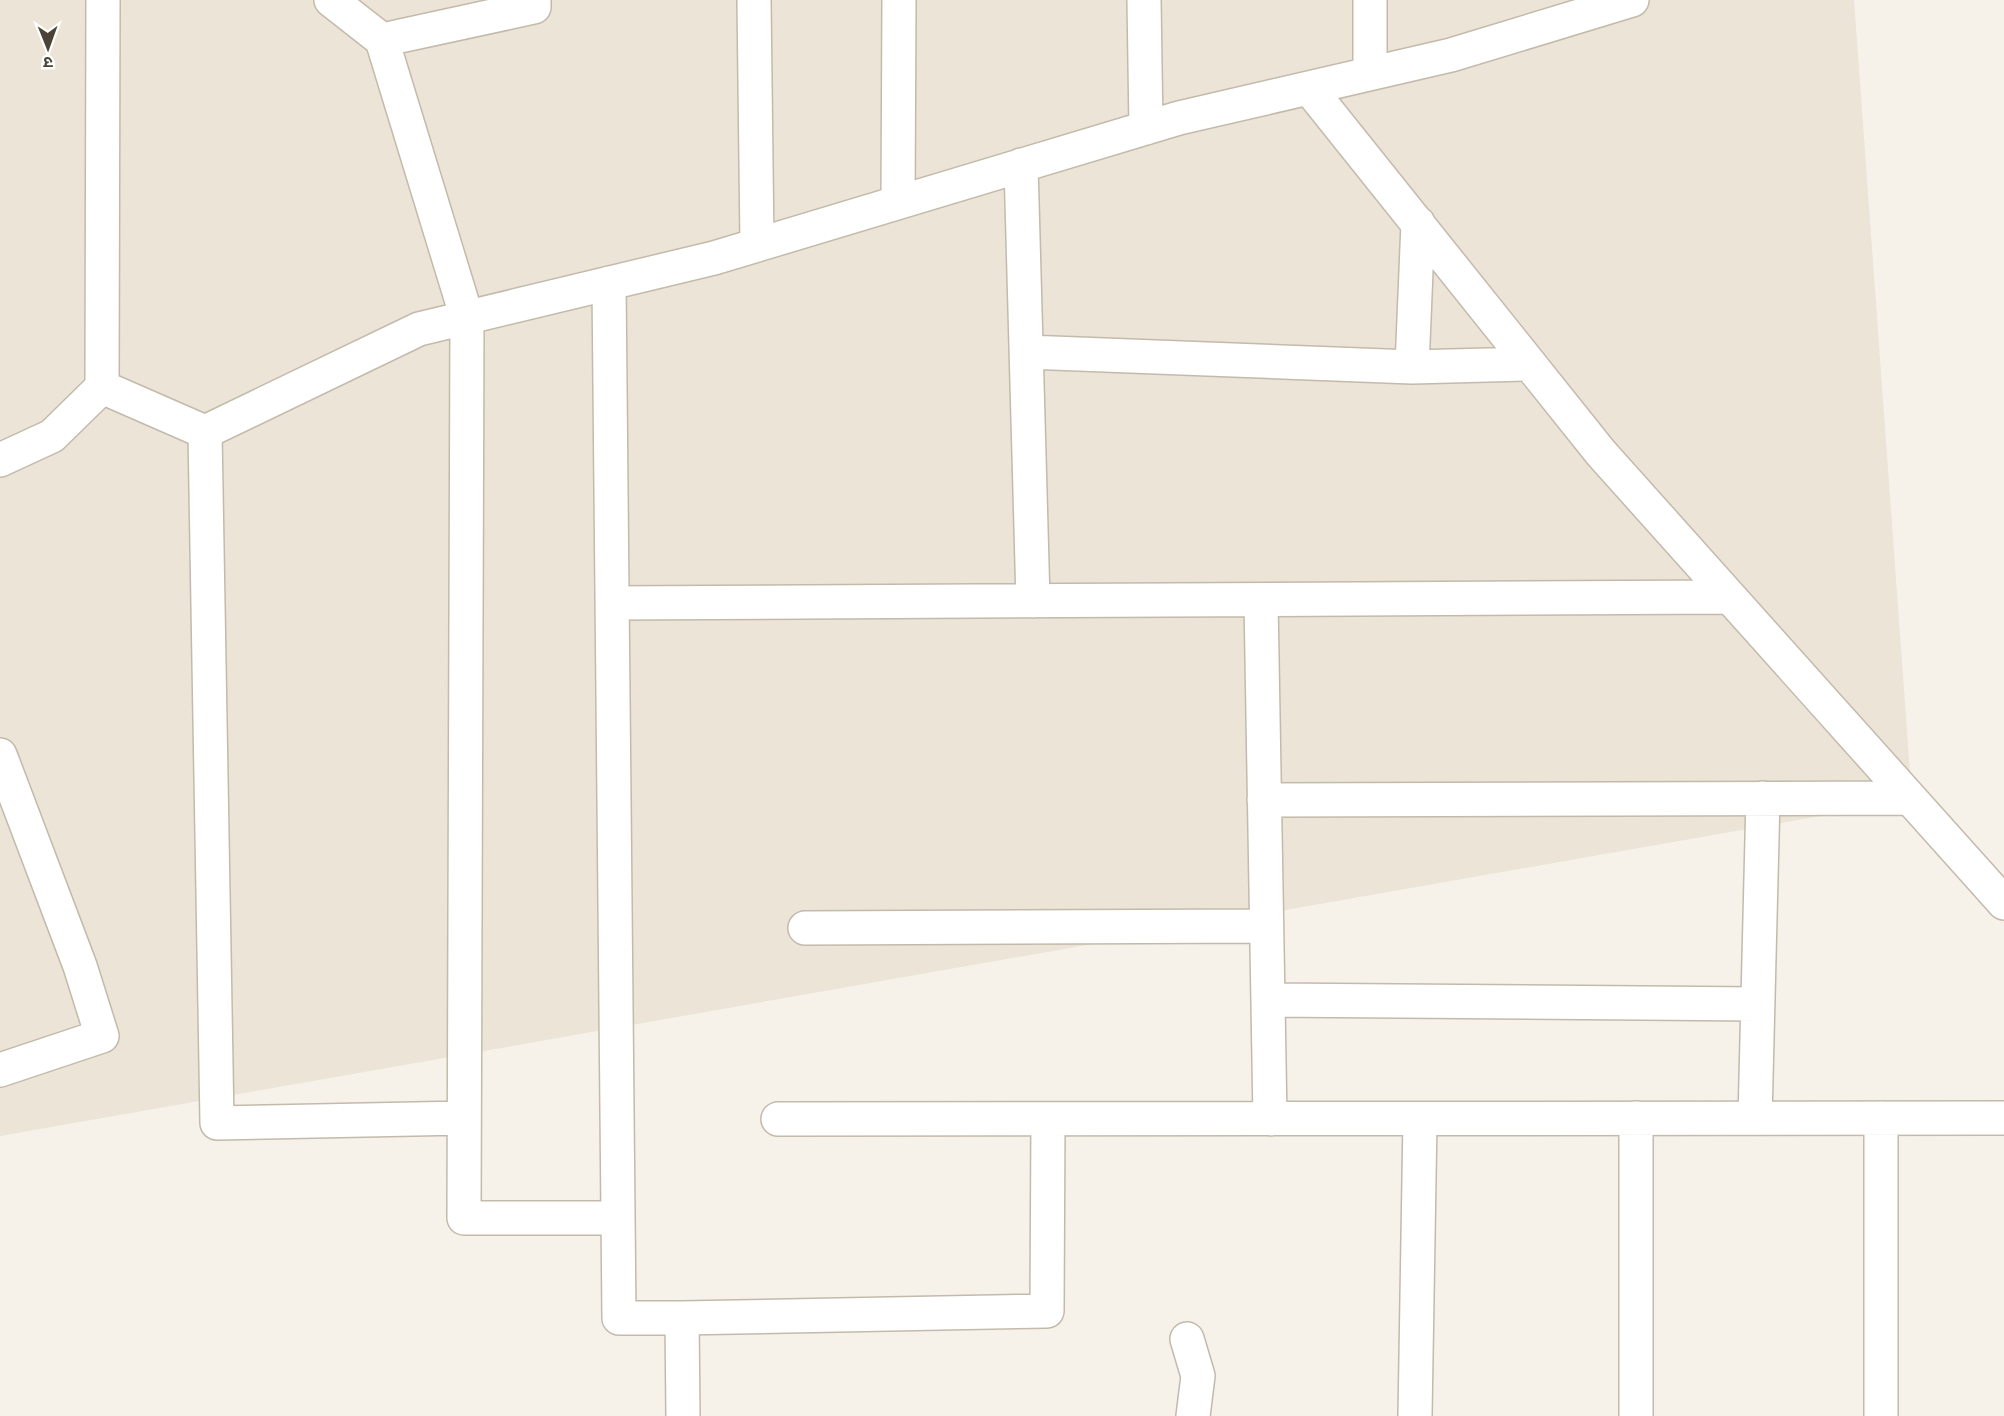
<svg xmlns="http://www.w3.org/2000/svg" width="2004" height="1416" font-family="Arial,'Noto Sans Devanagari',sans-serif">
<rect width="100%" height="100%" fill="#f6f2ea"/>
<!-- residential -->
<path fill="#ebe4d7" d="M0,0H1854L1912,800L0,1136Z"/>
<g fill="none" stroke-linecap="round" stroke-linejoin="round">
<!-- minor casing -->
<g stroke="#c3baab" stroke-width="36">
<path id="minor" d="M331,0L382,40L467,318L464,1218H618
M754,0L757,245
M1144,0L1146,128
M1370,0V73
M382,40L534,7V0
M1309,88L1601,453L2004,903
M1021,165L1033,601
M898,202L899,0
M609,283L619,1318H682L683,1416
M1027,352L1412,367L1418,223
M1412,367L1530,364
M102,387L205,432L419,329L714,258L1179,118L1451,55L1632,0
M205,432L217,1123L464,1118
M0,460L52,436L102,387L103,0
M1261,600L1270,1119
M612,603L1729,597
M0,755L80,966L102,1036L0,1070
M1264,800L1909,798
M805,928L1266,926
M1268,1000L1758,1004
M1755,1118L1763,798
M1881,1118V1416
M778,1119L2004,1118
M682,1318L1047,1311L1048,1119
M1187,1339L1198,1376L1193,1416
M1415,1416L1420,1119
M1636,1416V1118"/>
</g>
<!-- minor -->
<use href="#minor" stroke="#fff" stroke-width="33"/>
</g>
<!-- north arrow -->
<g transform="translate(48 48) rotate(179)" stroke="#ffffff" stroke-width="4.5" paint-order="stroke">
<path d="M0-4.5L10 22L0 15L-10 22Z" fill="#4b4337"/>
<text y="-9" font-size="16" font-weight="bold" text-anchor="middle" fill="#4b4337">उ</text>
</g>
</svg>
